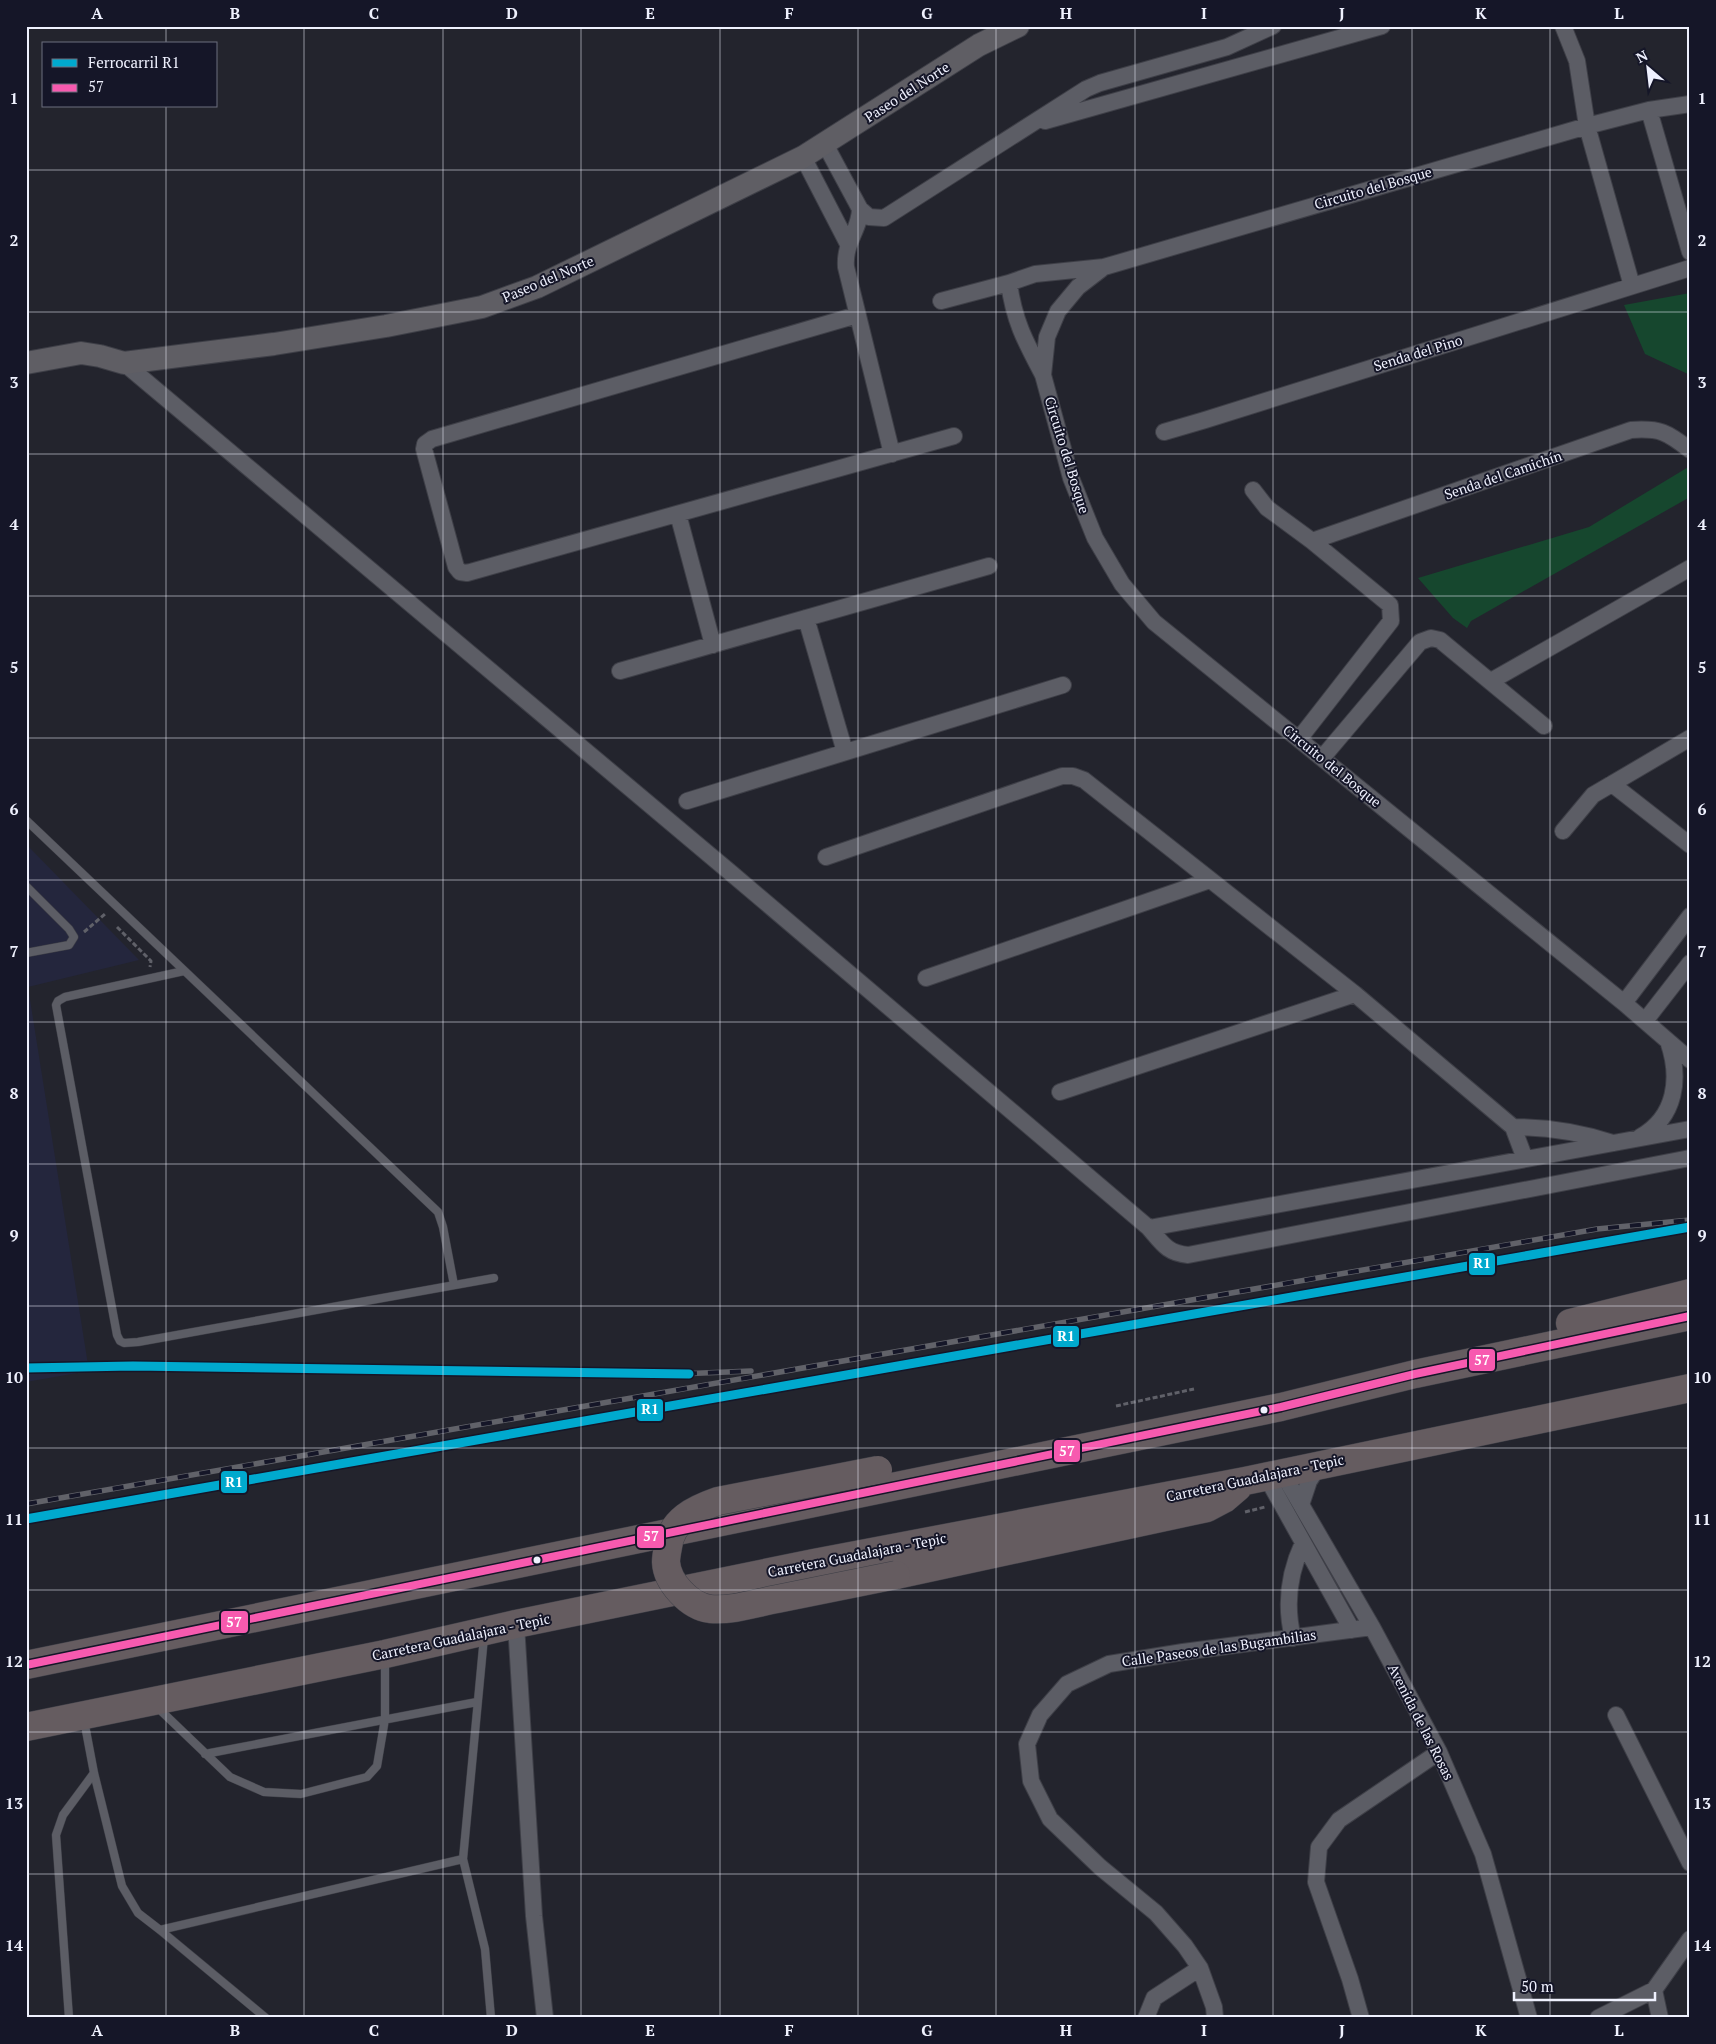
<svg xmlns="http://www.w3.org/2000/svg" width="1716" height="2044" font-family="'PT Serif',serif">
<rect width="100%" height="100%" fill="#23242d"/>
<!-- built -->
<path fill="#24263d" d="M26,844L139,960L28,987L89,1371L26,1382Z"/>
<!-- green -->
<path fill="#16472e" d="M1690,293V375L1645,354L1624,305Z
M1690,466V497L1471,621L1467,628L1453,618L1418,578L1589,527Z"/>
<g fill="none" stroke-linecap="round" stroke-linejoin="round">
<!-- lane casing -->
<g stroke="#3e3f47" stroke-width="9">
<path id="lane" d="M26,820L438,1212L443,1227L454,1285
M26,886L69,929L74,937L69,945L26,953
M184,971L65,997L58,1001L56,1005L117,1335L120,1341L124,1343L138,1342L494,1278
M484,1637L463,1859L485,1949L491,2018
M157,1707L230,1777L264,1792L301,1794L367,1777L377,1766L385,1719V1660
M84,1720L94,1773L122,1886L138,1913L160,1930L463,1859
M205,1754L477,1702
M160,1930L266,2018
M69,2018L56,1835L63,1815L94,1773"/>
</g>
<!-- street casing -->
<g stroke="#3e3f47" stroke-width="18">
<path id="street" d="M1563,26L1577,61L1587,126L1632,286
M1690,104L1649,110L1587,126L1104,267L1078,287L1058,311L1047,337L1043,375L1071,478L1095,538L1122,584L1154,622L1624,1003L1690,1060
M1649,110L1690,252
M1045,121L1382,26
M825,144L860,209C860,230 844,242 846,267L892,454
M803,157L848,244
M860,209L869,217L884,218L1086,89L1100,83L1227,47L1273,26
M941,301L1009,283
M857,315L432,439L425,444L424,449L456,567L460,572L467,573L954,436
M124,363L731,873L1149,1228C1162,1243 1167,1253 1188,1255L1690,1158
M1043,375C1025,341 1014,321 1009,283L1035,274L1104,267
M1164,432L1205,420L1690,268
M1253,490L1267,508L1312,541L1390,605L1391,621L1299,739
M678,514L713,645
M1312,541L1631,430C1660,428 1667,432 1690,450
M806,618L845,752
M620,671L989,566
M1491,681L1690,568
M1322,758L1420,642L1431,638L1440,640L1544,726
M1612,784L1690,845
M687,801L1063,685
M1563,831L1593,795L1690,738
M826,857L1062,776H1073L1084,780L1355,994L1513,1127L1525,1159
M926,978L1210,880
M1624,1003L1690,916
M1645,1021L1690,963
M1060,1092L1355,994
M1513,1127C1548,1127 1580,1132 1613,1143
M1640,1137C1676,1117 1681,1078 1668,1041
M1149,1228L1690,1129
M1282,1472L1372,1627L1439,1752L1483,1854L1529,2018
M1266,1476L1352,1630
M1301,1505L1309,1481L1320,1464
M516,1624L534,1916L545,2018
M1293,1638C1285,1606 1289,1573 1303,1543
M1616,1715L1690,1863
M1654,1990L1660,2018
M1146,2018L1154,1998L1200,1968
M1215,2018L1214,2007L1200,1968L1185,1946L1156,1913L1100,1867L1050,1819L1031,1781L1027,1744L1040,1715L1067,1684L1109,1664L1183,1652L1372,1627
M1361,2018L1350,1979L1316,1882L1319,1847L1339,1820L1439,1752
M1598,2018L1654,1990L1690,1939"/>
</g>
<!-- secondary casing -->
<g stroke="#3e3f47" stroke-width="24">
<path id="secondary" d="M26,363L81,353L100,356L124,363L274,344L386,326L482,307L537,287L803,157L979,45L1018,26"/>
</g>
<!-- highway casing -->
<g stroke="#3e3f47" stroke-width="29">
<path id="highway" d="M1570,1323L1690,1293
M896,1575L1207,1508L1224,1499L1238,1487
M26,1665L1281,1407L1415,1374L1690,1316
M26,1727L385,1654L516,1624L814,1563L1245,1481L1690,1388"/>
</g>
<!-- path -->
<path stroke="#606169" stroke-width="3" stroke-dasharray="5 2.5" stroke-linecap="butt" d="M117,927L151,961L150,967
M84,932L105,914
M1116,1406L1194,1389
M1245,1512L1265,1507"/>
<!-- lane -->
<use href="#lane" stroke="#5c5d65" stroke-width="8"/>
<!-- street -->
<use href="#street" stroke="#5c5d65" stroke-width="16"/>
<!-- secondary -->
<use href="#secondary" stroke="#5f5e64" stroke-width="22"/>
<!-- highway -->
<use href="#highway" stroke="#655c60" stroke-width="28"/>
<!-- rail casing -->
<g stroke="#616269" stroke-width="5.5">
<path id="rail" d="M26,1368L133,1366L679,1374L751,1371
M26,1504L1597,1229L1690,1220"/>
</g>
<!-- rail -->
<use href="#rail" stroke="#151628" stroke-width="4" stroke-dasharray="11" stroke-linecap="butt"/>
<!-- highway-bridge casing -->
<g stroke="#3e3f47" stroke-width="29" stroke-linecap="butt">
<path id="highway-bridge" d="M878,1470L718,1501C695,1509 671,1520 668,1547C667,1552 666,1557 666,1562C667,1582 689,1606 710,1609C732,1611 756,1603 777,1599C817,1591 857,1583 896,1575"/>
</g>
<!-- highway-bridge -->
<use href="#highway-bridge" stroke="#655c60" stroke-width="28"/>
<!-- bus-1 casing -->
<g stroke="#151628" stroke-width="11">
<path id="bus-1" d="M26,1665L1281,1407L1415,1374L1690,1316"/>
</g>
<!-- bus-1 -->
<use href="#bus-1" stroke="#f75aaf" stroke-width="8"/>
<!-- rail-1 casing -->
<g stroke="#151628" stroke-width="12">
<path id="rail-1" d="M26,1368L133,1366L689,1374
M26,1519L1690,1227"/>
</g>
<!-- rail-1 -->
<use href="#rail-1" stroke="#00a9ce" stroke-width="9"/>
</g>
<!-- grid -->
<path fill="none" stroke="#eff1fe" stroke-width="1" stroke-opacity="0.55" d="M166,26V44M304,26V2018M443,26V2018M581,26V2018M720,26V2018M858,26V2018M996,26V2018M1135,26V2018M1273,26V2018M1412,26V2018M1550,26V2018M166,106V2018M26,170H1690M26,312H1690M26,454H1690M26,596H1690M26,738H1690M26,880H1690M26,1022H1690M26,1164H1690M26,1306H1690M26,1448H1690M26,1590H1690M26,1732H1690M26,1874H1690"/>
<!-- markers -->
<g fill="#eff1fe" stroke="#151628" stroke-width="2">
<circle cx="1264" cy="1410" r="4.5"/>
<circle cx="537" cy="1560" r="4.5"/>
</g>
<g text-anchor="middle" stroke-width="4" stroke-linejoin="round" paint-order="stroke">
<!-- street labels -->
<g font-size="14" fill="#eff1fe" stroke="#151628">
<text transform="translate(907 92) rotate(-33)" y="5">Paseo del Norte</text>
<text transform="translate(1373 188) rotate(-16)" y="5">Circuito del Bosque</text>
<text transform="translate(548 279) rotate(-23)" y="5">Paseo del Norte</text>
<text transform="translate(1418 353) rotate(-17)" y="5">Senda del Pino</text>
<text transform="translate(1067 455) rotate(73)" y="5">Circuito del Bosque</text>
<text transform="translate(1503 475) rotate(-19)" y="5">Senda del Camichín</text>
<text transform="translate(1332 766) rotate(39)" y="5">Circuito del Bosque</text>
<text transform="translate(1255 1478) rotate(-12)" y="5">Carretera Guadalajara - Tepic</text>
<text transform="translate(857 1555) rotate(-11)" y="5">Carretera Guadalajara - Tepic</text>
<text transform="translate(461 1637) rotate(-12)" y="5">Carretera Guadalajara - Tepic</text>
<text transform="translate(1219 1648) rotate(-8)" y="5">Calle Paseos de las Bugambilias</text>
<text transform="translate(1421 1722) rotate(63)" y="5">Avenida de las Rosas</text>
</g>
</g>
<g stroke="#151628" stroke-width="2">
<rect x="1468" y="1252" width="28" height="24" rx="5" fill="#00a9ce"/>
<rect x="1052" y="1325" width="28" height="23" rx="5" fill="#00a9ce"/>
<rect x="1468" y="1348" width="28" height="24" rx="5" fill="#f75aaf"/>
<rect x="636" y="1398" width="28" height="24" rx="5" fill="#00a9ce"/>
<rect x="1053" y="1439" width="28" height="24" rx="5" fill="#f75aaf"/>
<rect x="220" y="1470" width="28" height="24" rx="5" fill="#00a9ce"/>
<rect x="636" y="1525" width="29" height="24" rx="5" fill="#f75aaf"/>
<rect x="220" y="1610" width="29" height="24" rx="5" fill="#f75aaf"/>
</g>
<g font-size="14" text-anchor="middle" font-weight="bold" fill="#fff">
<text x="1482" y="1268">R1</text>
<text x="1066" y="1341">R1</text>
<text x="1482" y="1365">57</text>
<text x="650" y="1414">R1</text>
<text x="1067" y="1456">57</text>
<text x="234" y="1487">R1</text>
<text x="651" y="1541">57</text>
<text x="234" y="1627">57</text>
</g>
<!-- border -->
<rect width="1716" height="2044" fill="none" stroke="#151628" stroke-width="55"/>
<!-- legend -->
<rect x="42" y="42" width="175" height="65" fill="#151628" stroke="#6c6e7e"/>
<rect x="52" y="59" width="25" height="8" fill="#00a9ce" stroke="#6c6e7e"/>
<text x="88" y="68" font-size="15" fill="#eff1fe">Ferrocarril R1</text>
<rect x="52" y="84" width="25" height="8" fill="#f75aaf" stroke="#6c6e7e"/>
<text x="88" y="92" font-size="15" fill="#eff1fe">57</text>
<!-- north arrow -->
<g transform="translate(1648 68) rotate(332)" stroke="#151628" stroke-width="4" paint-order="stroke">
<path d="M0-4L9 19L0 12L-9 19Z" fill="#eff1fe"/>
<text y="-8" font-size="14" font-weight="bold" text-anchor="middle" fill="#eff1fe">N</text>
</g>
<!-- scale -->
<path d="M1514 1992v8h141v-8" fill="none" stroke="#eff1fe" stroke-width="2.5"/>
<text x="1521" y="1992" font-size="15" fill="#eff1fe" stroke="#151628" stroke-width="4" paint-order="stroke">50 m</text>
<rect x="28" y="28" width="1660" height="1988" fill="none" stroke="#eff1fe" stroke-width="2"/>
<g font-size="16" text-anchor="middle" font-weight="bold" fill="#eff1fe">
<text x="97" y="19">A</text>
<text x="235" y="19">B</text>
<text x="374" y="19">C</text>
<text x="512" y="19">D</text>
<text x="650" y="19">E</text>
<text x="789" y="19">F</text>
<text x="927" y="19">G</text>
<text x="1066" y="19">H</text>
<text x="1204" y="19">I</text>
<text x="1342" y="19">J</text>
<text x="1481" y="19">K</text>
<text x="1619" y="19">L</text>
<text x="14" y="104">1</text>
<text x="1702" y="104">1</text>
<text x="14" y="246">2</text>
<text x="1702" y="246">2</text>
<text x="14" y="388">3</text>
<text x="1702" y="388">3</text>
<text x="14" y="530">4</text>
<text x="1702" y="530">4</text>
<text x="14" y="673">5</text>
<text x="1702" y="673">5</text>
<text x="14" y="815">6</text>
<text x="1702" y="815">6</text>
<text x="14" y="957">7</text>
<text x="1702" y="957">7</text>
<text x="14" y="1099">8</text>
<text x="1702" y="1099">8</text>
<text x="14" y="1241">9</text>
<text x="1702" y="1241">9</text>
<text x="14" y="1383">10</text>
<text x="1702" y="1383">10</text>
<text x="14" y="1525">11</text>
<text x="1702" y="1525">11</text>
<text x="14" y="1667">12</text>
<text x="1702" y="1667">12</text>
<text x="14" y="1809">13</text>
<text x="1702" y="1809">13</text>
<text x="14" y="1951">14</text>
<text x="1702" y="1951">14</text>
<text x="97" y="2036">A</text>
<text x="235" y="2036">B</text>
<text x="374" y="2036">C</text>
<text x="512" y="2036">D</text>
<text x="650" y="2036">E</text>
<text x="789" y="2036">F</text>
<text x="927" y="2036">G</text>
<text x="1066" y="2036">H</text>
<text x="1204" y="2036">I</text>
<text x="1342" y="2036">J</text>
<text x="1481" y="2036">K</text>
<text x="1619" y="2036">L</text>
</g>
</svg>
